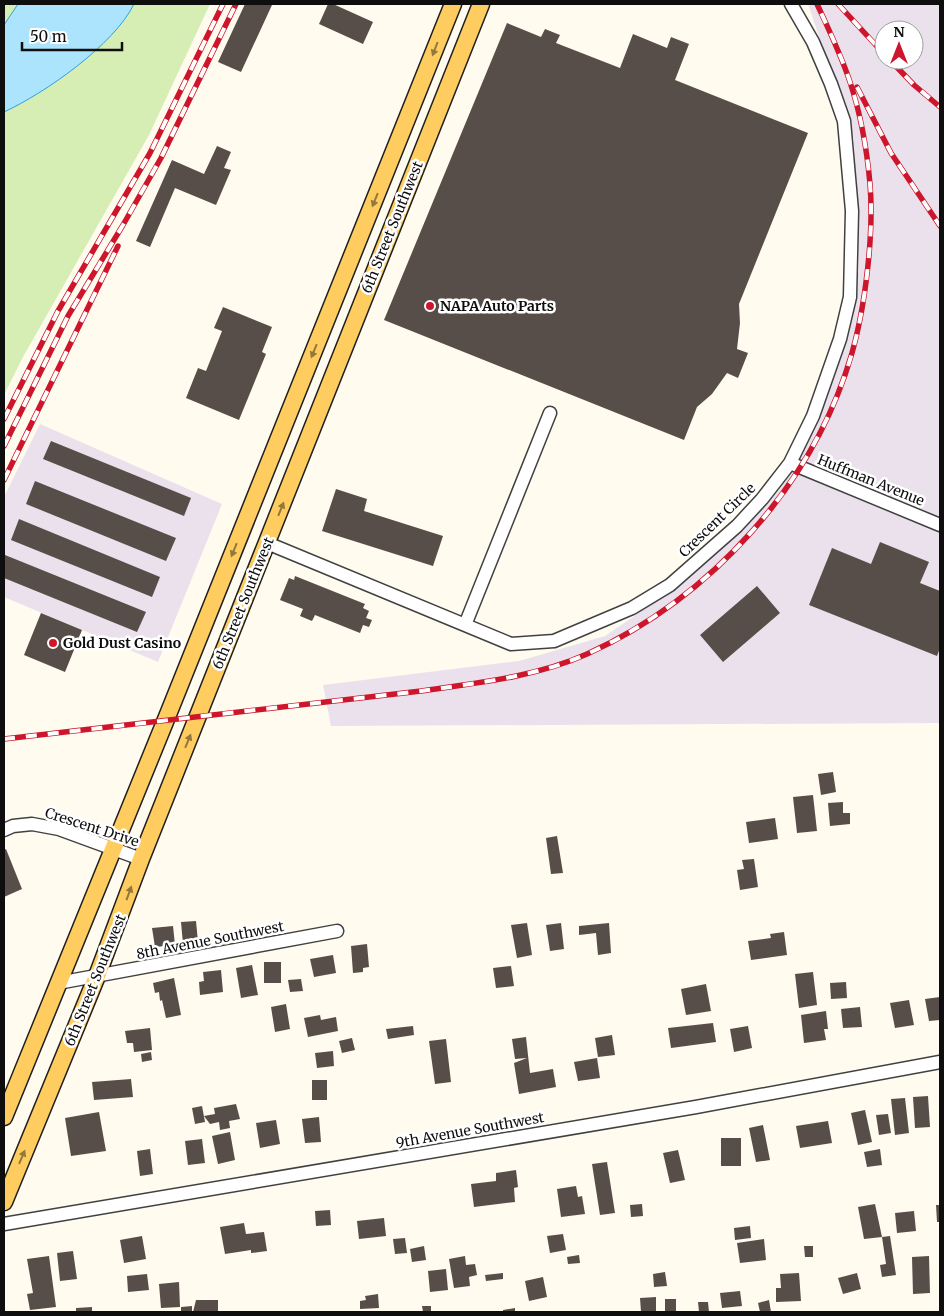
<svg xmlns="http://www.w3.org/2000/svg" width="944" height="1316" font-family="Merriweather,serif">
<rect width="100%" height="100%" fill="#fffbef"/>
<!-- industrial -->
<path fill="#ebe1ed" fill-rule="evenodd" d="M808,4H940V723L331,726L323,685L519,661L605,636L683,583L779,490L833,381L859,270L854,139ZM884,30H914V60H884Z
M40,424L222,504L158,662L4,597V497Z"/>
<!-- green -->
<path fill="#d6eeb3" d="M4,4H210L149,135L23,357L4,395Z"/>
<!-- water -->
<path fill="#ade4fd" stroke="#2ca1dc" d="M18,4H134C114,45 45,93 4,112V25Z"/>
<!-- building -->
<path fill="#584e49" d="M245,4L272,5L241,72L218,62Z
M328,4H333L373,22L363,44L319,24Z
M507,23L541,37L545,29L560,35L556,43L620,68L633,34L667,48L671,37L689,44L675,80L808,133L739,304L740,323L737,349L748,353L738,378L727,373L712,394L697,407L684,440L384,320Z
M217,146L231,152L224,168L231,170L216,205L175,188L150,247L136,241L172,160L204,174Z
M223,307L272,327L262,352L266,354L239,420L186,398L198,368L206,371L222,331L214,328Z
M51,441L191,498L184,516L43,459Z
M35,481L176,538L166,561L26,504Z
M336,489L367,499L364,511L443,536L433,566L322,531Z
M19,519L160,577L152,597L11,540Z
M880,542L929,562L920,583L940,591V648L937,656L809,605L832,548L871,564Z
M5,555L146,612L137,632L4,578Z
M295,576L365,604L363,608L369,611L366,618L372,620L369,627L363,625L360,633L315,615L312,621L300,616L303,609L280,600L289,578L294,580Z
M757,586L780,613L723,662L700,635Z
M41,613L82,630L65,672L24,655Z
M833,772L836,792L821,795L818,774Z
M813,795L817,831L797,833L793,797Z
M843,802V813H850V824L830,826L828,803Z
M775,818L778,839L749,843L746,822Z
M557,836L563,873L551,874L546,838Z
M6,849L22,889L4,897V850Z
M754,859L758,887L740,890L737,870L744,869L742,860Z
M196,921L198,942L183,944L181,922Z
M527,923L532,955L517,958L511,925Z
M561,923L564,949L550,951L546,925Z
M609,923L611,953L598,955L596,933L579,935V926Z
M173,926L175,945L155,947L152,928Z
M784,932L787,955L751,960L748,941L771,938L770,934Z
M367,944L369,967L363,968V972L353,973L351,946Z
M333,955L336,973L314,977L310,959Z
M264,962H281V983H264Z
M252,965L258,995L241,998L236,968Z
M511,966L514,986L496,988L493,968Z
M221,970L223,992L200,995L199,982L204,981L203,972Z
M813,972L817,1005L799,1008L795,974Z
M174,978L181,1015L166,1018L162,1000L160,1001L159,992L155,993L153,983Z
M301,979L303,991L290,992L288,980Z
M846,982L847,998L831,999L830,983Z
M706,984L711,1011L686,1015L681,989Z
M940,997V1020L929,1021L925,999Z
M909,1000L914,1025L895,1028L890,1003Z
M286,1004L290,1029L275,1032L271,1007Z
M860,1007L862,1027L843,1028L841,1009Z
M826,1011L828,1029H824L826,1040L804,1043L801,1015Z
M320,1015L321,1020L336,1017L338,1031L308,1037L304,1018Z
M713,1023L716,1042L671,1048L668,1028Z
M413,1026L414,1035L388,1039L386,1029Z
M748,1026L752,1048L734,1052L730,1029Z
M150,1028L152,1050L134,1052L133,1043H127L125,1031Z
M612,1035L615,1055L598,1057L595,1038Z
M526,1037L530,1073L553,1069L556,1087L519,1094L514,1063L527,1058L515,1059L512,1039Z
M352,1038L355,1050L342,1053L339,1041Z
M446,1039L451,1082L435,1084L429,1041Z
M333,1051L334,1066L317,1068L315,1053Z
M151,1052L152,1060L142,1062L141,1054Z
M597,1058L600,1078L578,1081L574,1062Z
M131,1079L133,1097L94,1100L92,1082Z
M312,1080H327V1100H312Z
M928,1096L930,1127L915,1128L913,1097Z
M905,1098L909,1133L895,1135L891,1099Z
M236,1104L240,1119L229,1121L230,1128L220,1130L219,1122L210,1124L204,1116L215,1114L214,1108Z
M202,1106L205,1122L195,1124L192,1108Z
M865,1110L872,1142L858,1145L851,1113Z
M99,1112L106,1151L71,1156L65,1118Z
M888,1114L891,1133L879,1135L876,1115Z
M319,1117L321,1142L305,1143L302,1119Z
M276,1120L280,1144L260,1148L256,1123Z
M828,1121L832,1143L800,1148L796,1126Z
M763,1125L770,1160L756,1162L749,1128Z
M230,1132L235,1160L218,1164L212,1136Z
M721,1138H741V1166H721Z
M202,1139L205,1163L188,1165L185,1141Z
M150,1149L153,1174L140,1176L137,1151Z
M880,1149L882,1165L867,1167L864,1152Z
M678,1150L685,1180L670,1183L663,1153Z
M607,1162L615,1213L600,1215L592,1164Z
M516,1170L518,1187L514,1188L515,1202L474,1207L471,1184L496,1181V1173Z
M576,1186L578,1197L582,1196L585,1214L561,1217L557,1189Z
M642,1204L643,1216L631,1217L630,1205Z
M875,1204L882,1237L864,1239L858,1207Z
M936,1205H940V1222H937Z
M330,1210L331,1225L316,1226L315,1211Z
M914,1211L916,1231L897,1233L895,1213Z
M384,1218L386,1236L359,1239L357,1221Z
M244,1223L246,1234L264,1232L267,1251L251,1253V1250L225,1254L220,1227Z
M750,1226L751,1238L735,1240L734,1228Z
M563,1234L566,1250L550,1253L547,1236Z
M142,1236L146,1259L124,1263L120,1240Z
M890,1236L896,1275L882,1277L880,1265L886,1264L882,1237Z
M405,1238L407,1253L395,1254L393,1239Z
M764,1239L766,1260L740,1263L737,1243Z
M424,1246L426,1260L412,1262L410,1249Z
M804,1246H813V1257H805Z
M73,1251L77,1279L60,1281L57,1253Z
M579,1255L580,1263L568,1264L567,1257Z
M49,1256L56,1307L30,1310L27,1294L33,1293L27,1259Z
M465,1256L466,1265L475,1264L477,1275L469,1277L470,1286L454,1288L449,1259Z
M929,1256L930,1293L913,1294L912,1257Z
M446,1269L448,1290L430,1292L428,1271Z
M665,1272L667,1286L654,1287L653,1274Z
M503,1273V1279L486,1281L485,1275Z
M799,1273L801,1301L776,1302V1288H781L780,1274Z
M857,1273L861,1289L843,1294L838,1278Z
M147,1274L149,1290L128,1292L127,1276Z
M543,1277L547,1297L529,1301L525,1281Z
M179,1282L180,1307L161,1308L159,1284Z
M740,1291L742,1306L722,1308L720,1293Z
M378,1294L379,1308L360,1309V1301L366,1300L365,1296Z
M656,1297V1312H641L640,1298Z
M665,1299H676V1312H665Z
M196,1300H218V1312H193Z
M769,1300L771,1312H760L758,1303Z
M698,1302H708L709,1312H699Z
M192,1306V1312H181V1307Z
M422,1306H431V1312H423Z
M92,1307V1312H76V1308Z
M515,1308V1312H503V1310Z"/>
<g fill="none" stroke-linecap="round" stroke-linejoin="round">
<!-- minor casing -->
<g stroke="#414141" stroke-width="15">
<path id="minor" d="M790,463L940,525
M267,543L511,644L554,641L632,608L670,585L737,526L762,499L790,463L813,416L840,339L850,297L852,211L844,121L831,84L813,42L791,4
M465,625L550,413
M4,830L13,826L32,824L59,829L141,859
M58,983L337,931
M4,1224L696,1107L940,1062"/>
</g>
<!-- major casing -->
<g stroke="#1f1f1f" stroke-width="19">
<path id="major" d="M4,1117L169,712L453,4
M4,1202L97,976L141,859L481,4"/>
</g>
<!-- minor -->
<use href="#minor" stroke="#fff" stroke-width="12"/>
<!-- major -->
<use href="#major" stroke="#ffcd5f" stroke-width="16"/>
<!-- rail casing -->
<g stroke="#cd162b" stroke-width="5.5">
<path id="rail" d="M838,4L884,54
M890,60L914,85L940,107
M857,87L891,153L940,226
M4,419L58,311L150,153L223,4
M4,446L68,316L123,225L161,158L236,4
M4,480L118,246
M4,739L421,691C476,683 536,677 587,654C711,598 814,484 852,353C861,321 866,288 869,255C871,232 872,208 870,184C867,150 861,115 850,82C841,55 829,30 817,4"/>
</g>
<!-- rail -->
<use href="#rail" stroke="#fff" stroke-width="4" stroke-dasharray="11" stroke-linecap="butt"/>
</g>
<!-- one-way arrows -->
<defs><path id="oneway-solid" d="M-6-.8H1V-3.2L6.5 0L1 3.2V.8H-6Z" transform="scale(1.25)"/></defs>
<g fill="#93773b">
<use href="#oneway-solid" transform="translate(435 49) rotate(111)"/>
<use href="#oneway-solid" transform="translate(375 200) rotate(112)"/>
<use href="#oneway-solid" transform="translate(314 351) rotate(112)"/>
<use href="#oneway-solid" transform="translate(281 509) rotate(-68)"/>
<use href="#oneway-solid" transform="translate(234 550) rotate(112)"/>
<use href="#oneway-solid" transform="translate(188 741) rotate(-68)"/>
<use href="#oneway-solid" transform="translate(129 893) rotate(-70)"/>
<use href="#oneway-solid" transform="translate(22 1157) rotate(-67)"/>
</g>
<!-- markers -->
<g fill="#cd162b" stroke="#fff" stroke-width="2">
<circle cx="430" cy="306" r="5"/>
<circle cx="53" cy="643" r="5"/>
</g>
<g text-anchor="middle" stroke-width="5" stroke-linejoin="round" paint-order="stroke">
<!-- street labels -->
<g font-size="14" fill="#0e0e0e" stroke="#fff">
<text transform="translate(392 227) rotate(-68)" y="5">6th Street Southwest</text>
<text transform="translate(871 480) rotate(22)" y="5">Huffman Avenue</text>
<text transform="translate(717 520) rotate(-44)" y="5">Crescent Circle</text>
<text transform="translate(243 603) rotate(-68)" y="5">6th Street Southwest</text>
<text transform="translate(92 827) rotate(18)" y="5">Crescent Drive</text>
<text transform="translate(210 940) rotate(-11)" y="5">8th Avenue Southwest</text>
<text transform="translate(95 980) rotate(-68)" y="5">6th Street Southwest</text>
<text transform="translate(470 1130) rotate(-10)" y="5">9th Avenue Southwest</text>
</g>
<!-- poi labels -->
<g font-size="14" font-weight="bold" fill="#0e0e0e" stroke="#fff" text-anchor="start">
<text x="440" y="311">NAPA Auto Parts</text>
<text x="63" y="648">Gold Dust Casino</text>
</g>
</g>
<!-- border -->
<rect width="944" height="1316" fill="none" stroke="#0e0e0e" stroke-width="10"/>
<!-- north arrow -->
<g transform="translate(899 45)"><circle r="24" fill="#ffffff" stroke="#9f9f9f"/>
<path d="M0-4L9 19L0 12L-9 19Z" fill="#cd162b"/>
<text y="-8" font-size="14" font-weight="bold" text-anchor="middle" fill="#0e0e0e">N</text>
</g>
<!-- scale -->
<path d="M22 42v8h100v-8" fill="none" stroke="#0e0e0e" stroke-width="2.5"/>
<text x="30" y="42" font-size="15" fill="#0e0e0e" stroke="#ffffff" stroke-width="4" paint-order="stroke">50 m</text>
</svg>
